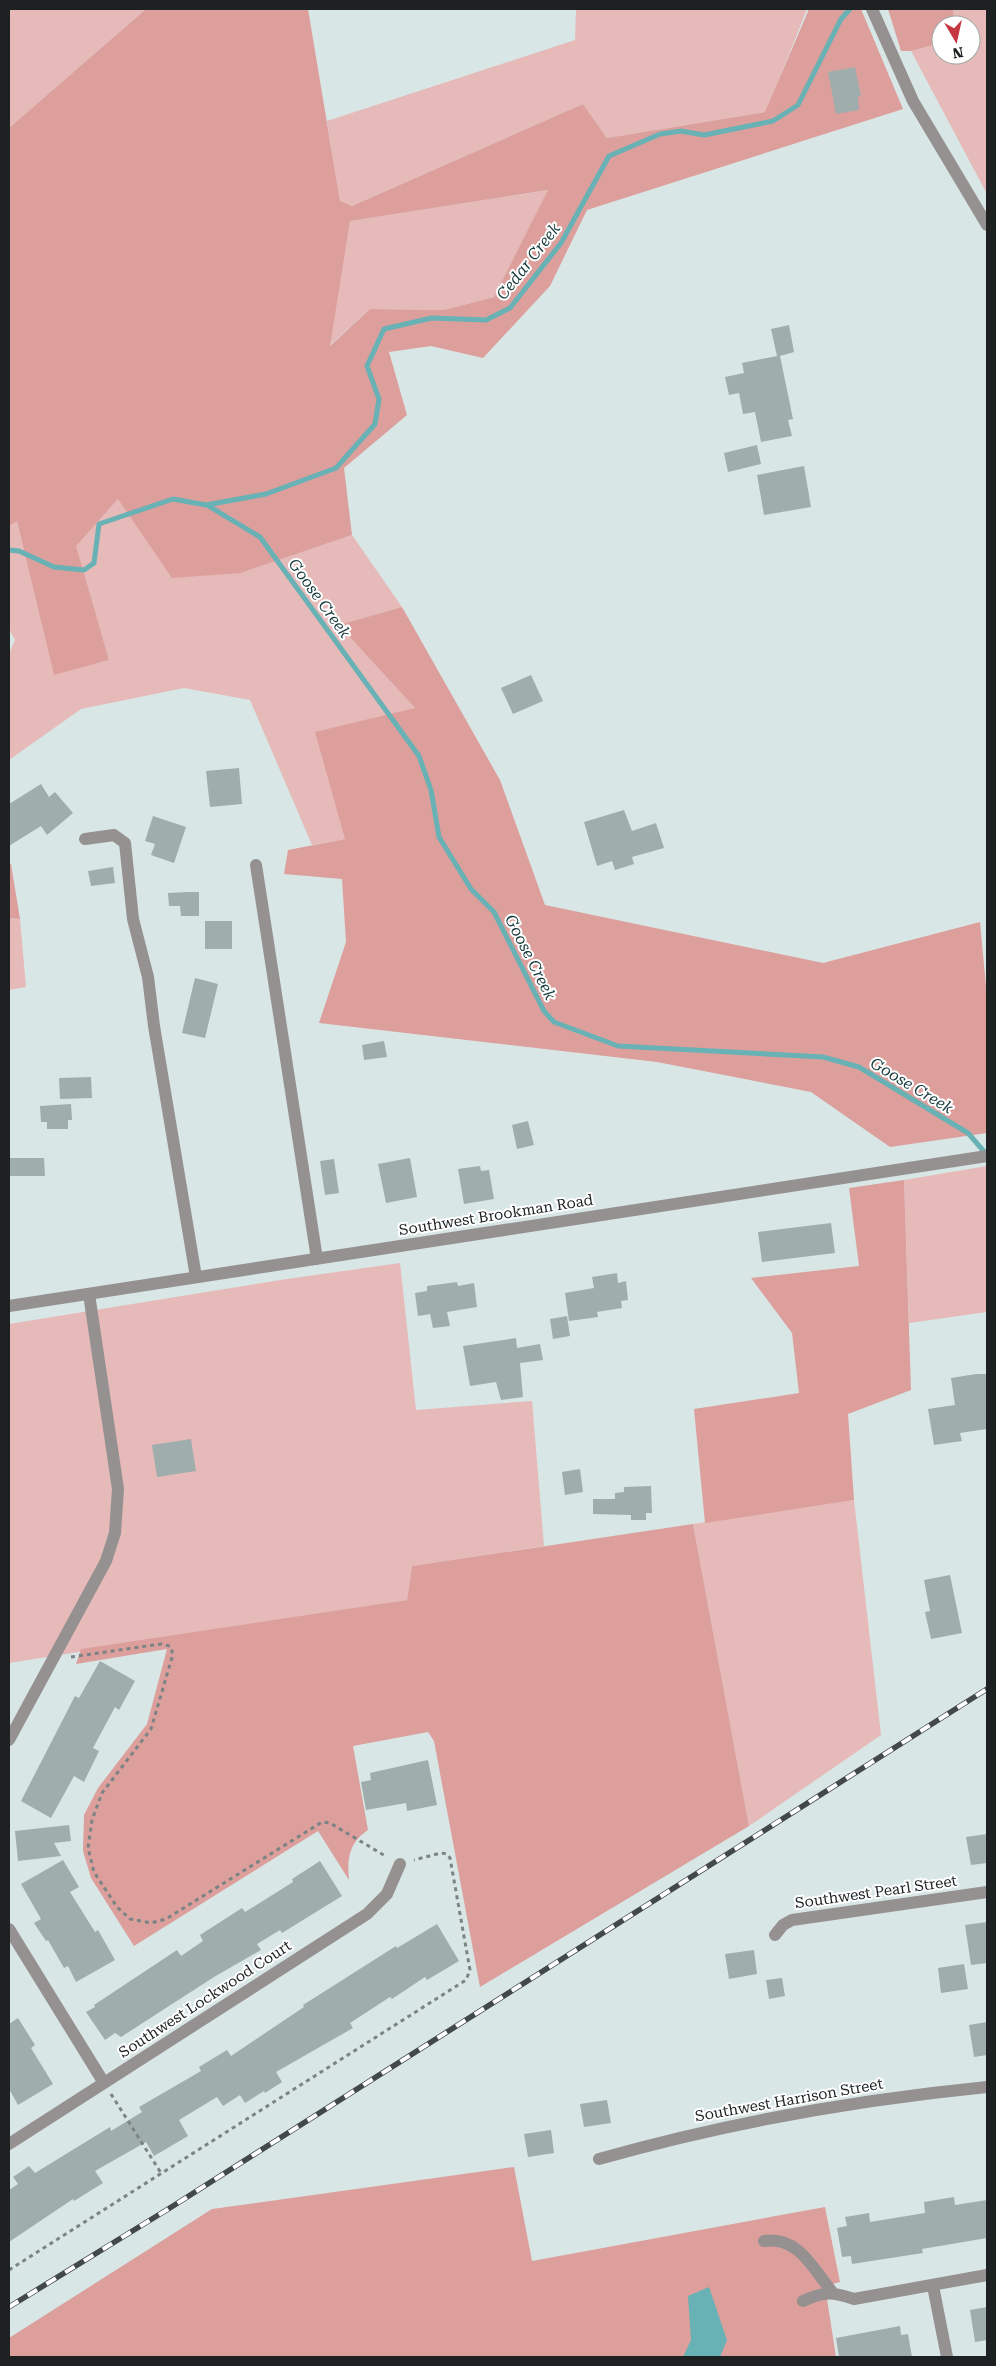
<svg xmlns="http://www.w3.org/2000/svg" width="996" height="2366" font-family="'Roboto Serif',serif">
<rect width="100%" height="100%" fill="#d9e6e6"/>
<!-- green -->
<path fill="#e5bab8" d="M9,9H146L9,128Z
M576,9H807L766,112L607,138L583,104L352,206L340,202L327,121L575,40Z
M953,9H987V194L911,51L941,43V55H971V25H955Z
M549,190L494,297L444,310L370,309L329,346L350,221Z
M118,499L241,573L352,535L402,607L340,625L415,708L345,839L312,845L250,700L184,688L81,709L9,760V654L15,640L9,629V526L17,520L54,674L109,660L75,546Z
M9,918L20,919L26,987L9,990Z
M987,1166V1312L909,1323L904,1180Z
M400,1263L416,1410L532,1401L544,1546L412,1566L407,1600L9,1663V1324L287,1279Z
M854,1500L881,1735L749,1826L693,1524Z"/>
<!-- forest -->
<path fill="#dc9f9c" fill-rule="evenodd" d="M146,9H308L340,201L352,206L583,104L607,138L765,112L809,9H861L903,109L587,210L550,286L483,358L431,346L389,352L407,415L344,468L352,535L241,573L172,578L118,499L76,546L109,660L54,675L17,521L9,526V128ZM548,190L494,297L444,310L370,309L330,346L350,221Z
M888,9H953L955,25H941V43L911,51H901Z
M402,607L500,780L545,905L823,963L980,922L987,997V1133L890,1147L811,1092L657,1062L319,1023L346,942L342,879L284,874L288,850L345,839L315,732L415,708L339,625Z
M9,864H11L20,919L9,918Z
M904,1180L911,1390L848,1414L854,1500L705,1523L694,1409L799,1393L792,1333L751,1278L859,1266L849,1188Z
M693,1524L749,1826L480,1987L434,1741L428,1732L353,1746L368,1830C349,1843 347,1858 349,1880L318,1831L134,1946L91,1878L83,1851L84,1815L98,1788L147,1724L167,1649L76,1664L81,1649L407,1600L412,1566Z
M514,2167L532,2261L825,2207L840,2282L825,2286L836,2357H9V2338L212,2209Z"/>
<!-- water -->
<path fill="#68b1b4" d="M709,2287L727,2340L720,2357H683L691,2340L688,2296Z"/>
<g fill="none" stroke-linecap="round" stroke-linejoin="round">
<!-- stream -->
<path stroke="#68b1b4" stroke-width="5" d="M207,505L260,537L419,756L431,790L439,837L471,889L494,912L544,1011L554,1022L618,1046L823,1057L859,1067L968,1133L987,1155
M9,550L19,551L54,567L84,570L94,563L99,524L173,499L206,505L266,494L336,468L375,424L379,399L367,366L384,329L432,318L486,320L510,308L561,243L609,156L660,134L681,131L704,135L773,121L798,105L841,19L850,9"/>
</g>
<!-- building -->
<path fill="#a0adad" d="M855,67L861,96H858L859,110L836,114L828,72Z
M789,325L794,352L780,356L793,419L788,420L792,436L761,442L755,412L743,414L739,393L729,395L725,377L744,373L742,363L777,356L771,329Z
M757,445L761,464L728,472L724,453Z
M804,466L811,507L764,515L757,475Z
M531,675L543,701L513,714L501,688Z
M239,768L242,804L210,807L206,771Z
M41,784L49,797L55,792L73,813L47,835L41,826L9,846V804Z
M624,810L632,831L656,823L664,848L632,857L634,864L615,870L612,861L597,866L584,822Z
M153,816L186,827L174,863L151,855L155,844L145,841Z
M113,867L115,883L91,886L88,871Z
M188,892H199V916H181L180,906H169L168,893Z
M205,921H232V949H205Z
M195,978L218,984L205,1038L182,1033Z
M384,1041L387,1057L364,1060L362,1045Z
M91,1077L92,1098L60,1099L59,1078Z
M71,1104L72,1120H68V1129H47V1122H41L40,1106Z
M528,1121L534,1145L517,1149L512,1125Z
M9,1158H44L45,1176H9Z
M410,1158L417,1197L386,1203L378,1164Z
M334,1159L339,1193L325,1195L320,1161Z
M480,1166L481,1171L489,1170L494,1199L464,1204L458,1169Z
M831,1223L835,1253L762,1262L758,1232Z
M617,1273L618,1283L626,1281L628,1300L621,1301L622,1308L597,1312L598,1317L569,1321L565,1293L594,1288L592,1277Z
M457,1282L458,1286L474,1283L477,1307L447,1312L450,1326L433,1328L430,1314L418,1316L415,1293L427,1291V1286Z
M567,1316L570,1336L553,1339L550,1319Z
M516,1338L517,1348L540,1344L543,1360L520,1363L523,1397L501,1400L496,1382L470,1386L463,1346Z
M976,1374H987V1429L960,1433L962,1441L934,1445L928,1409L955,1405L951,1378Z
M191,1439L196,1471L157,1477L152,1445Z
M580,1469L583,1492L565,1495L562,1472Z
M651,1486L652,1513H646V1520H631V1515L593,1514V1499H615V1493L624,1492V1487Z
M950,1575L962,1633L931,1639L925,1612L930,1611L924,1580Z
M100,1661L135,1681L119,1710L115,1707L93,1748L99,1751L84,1782L74,1776L51,1818L21,1801L75,1696L79,1698Z
M428,1760L437,1805L407,1811L406,1803L366,1810L361,1782L371,1780L370,1773Z
M69,1825L71,1841L54,1843L61,1856L18,1861L15,1831Z
M987,1834V1863L971,1865L966,1837Z
M63,1860L79,1887L70,1892L95,1932L98,1930L115,1960L76,1982L68,1966L64,1968L48,1940L46,1941L34,1923L41,1919L21,1884Z
M320,1861L342,1896L282,1933L280,1930L257,1944L261,1950L214,1977L121,2037L115,2033L105,2040L86,2012L95,2007L94,2005L177,1950L181,1956L203,1941L200,1935L242,1908L245,1912L293,1882L292,1879Z
M987,1922V1963L971,1965L965,1925Z
M437,1924L459,1961L427,1980L425,1977L392,1999L390,1997L350,2023L353,2028L276,2072L282,2082L265,2093L264,2091L245,2103L240,2095L223,2106L217,2097L179,2120L188,2136L154,2156L146,2142L95,2171L103,2183L74,2201L73,2199L9,2242V2190L18,2184L13,2177L29,2166L35,2173L110,2127L111,2131L142,2112L139,2107L201,2071L199,2067L227,2050L231,2056L304,2007L303,2005L396,1946L397,1948Z
M754,1950L757,1974L729,1979L725,1954Z
M964,1964L968,1989L941,1993L938,1968Z
M782,1978L785,1996L769,1999L766,1980Z
M18,2018L35,2045L31,2048L53,2084L18,2105L9,2089V2024Z
M987,2022V2055L974,2057L969,2025Z
M607,2100L611,2123L584,2127L580,2104Z
M551,2130L554,2153L528,2157L524,2134Z
M954,2197L955,2205L987,2200V2238L922,2249L923,2253L852,2264L851,2256L842,2257L837,2228L847,2226L845,2217L869,2213L870,2222L925,2213L924,2202Z
M987,2307V2340L975,2342L970,2310Z
M900,2326L901,2335L908,2334L912,2357H839L836,2338Z"/>
<g fill="none" stroke-linecap="round" stroke-linejoin="round">
<!-- path -->
<path stroke="#7b8384" stroke-width="3" stroke-dasharray="4 4" stroke-linecap="butt" d="M71,1657L161,1644L170,1646L173,1654L151,1729L102,1793L92,1820L88,1848L94,1872L117,1907L130,1919L151,1923L166,1919L322,1822L330,1823L387,1857
M111,2094L161,2173
M9,2270L466,1980L470,1970L450,1858L447,1854L441,1853L414,1860"/>
<!-- minor -->
<path stroke="#969191" stroke-width="12" d="M872,9L913,101L987,225
M85,839L114,835L125,843L133,919L148,977L154,1026L196,1277
M256,865L317,1259
M9,1306L987,1156
M9,1740L106,1561L115,1533L118,1489L89,1294
M9,1929L104,2083
M775,1935L783,1925L792,1920L987,1892
M9,2144L367,1914L387,1894L400,1864
M599,2159C726,2123 855,2100 987,2087
M764,2241C799,2236 813,2269 833,2293
M933,2286L947,2357
M803,2301C825,2291 832,2292 854,2299L987,2275"/>
<!-- rail casing -->
<g stroke="#434849" stroke-width="5.5">
<path id="rail" d="M9,2307L173,2206L987,1689"/>
</g>
<!-- rail -->
<use href="#rail" stroke="#fff" stroke-width="4" stroke-dasharray="11" stroke-linecap="butt"/>
</g>
<g text-anchor="middle" stroke-width="4" stroke-linejoin="round" paint-order="stroke">
<!-- street labels -->
<g font-size="15" fill="#1d2122" stroke="#fff">
<text transform="translate(496 1215) rotate(-9)" y="5">Southwest Brookman Road</text>
<text transform="translate(876 1892) rotate(-8)" y="5">Southwest Pearl Street</text>
<text transform="translate(205 1999) rotate(-33)" y="5">Southwest Lockwood Court</text>
<text transform="translate(789 2100) rotate(-10)" y="5">Southwest Harrison Street</text>
</g>
<!-- water labels -->
<g font-size="16" font-style="italic" fill="#173b3d" stroke="#fff">
<text transform="translate(528 261) rotate(-52)" y="6">Cedar Creek</text>
<text transform="translate(320 598) rotate(54)" y="6">Goose Creek</text>
<text transform="translate(531 957) rotate(63)" y="6">Goose Creek</text>
<text transform="translate(912 1085) rotate(31)" y="6">Goose Creek</text>
</g>
</g>
<!-- border -->
<rect width="996" height="2366" fill="none" stroke="#1d2122" stroke-width="20"/>
<!-- north arrow -->
<g transform="translate(956 40) rotate(171)"><circle r="24" fill="#ffffff" stroke="#a5a6a7"/>
<path d="M0-4L9 19L0 12L-9 19Z" fill="#c63641"/>
<text y="-8" font-size="14" font-weight="bold" text-anchor="middle" fill="#1d2122">N</text>
</g>
</svg>
